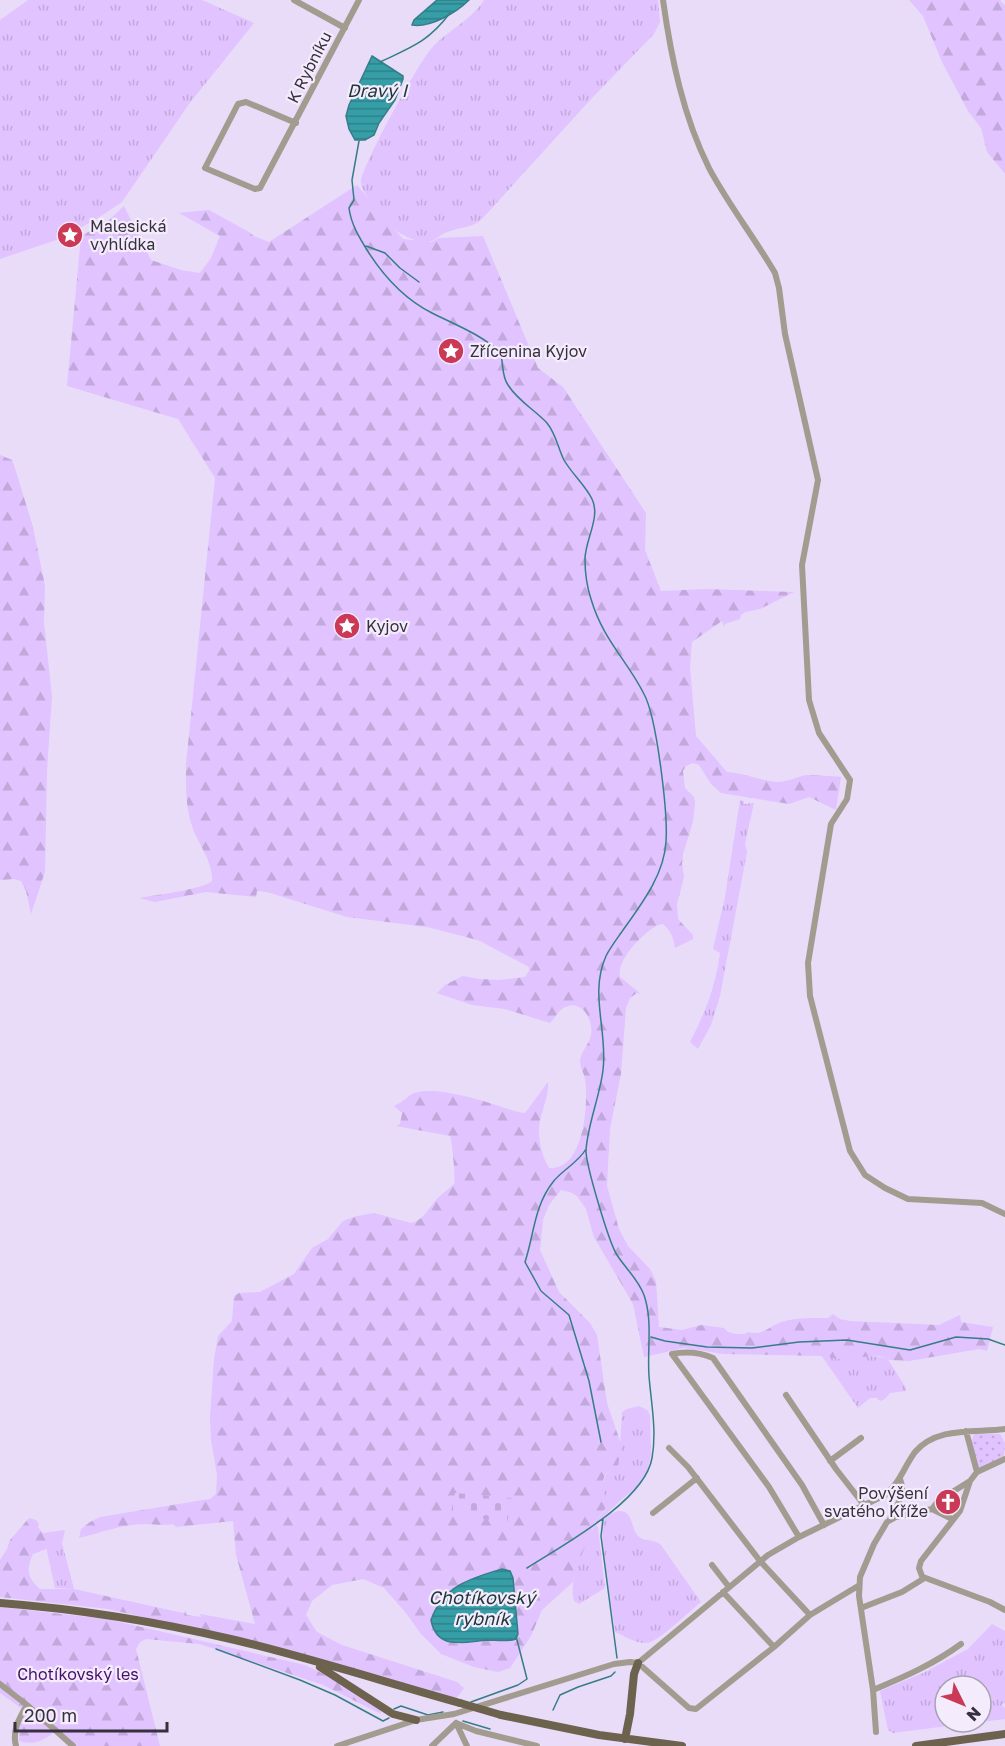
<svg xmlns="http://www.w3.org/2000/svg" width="1005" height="1746" font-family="'Golos Text',sans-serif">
<defs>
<pattern id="grass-tufts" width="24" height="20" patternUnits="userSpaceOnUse" patternTransform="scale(1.5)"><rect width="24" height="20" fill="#e1c3ff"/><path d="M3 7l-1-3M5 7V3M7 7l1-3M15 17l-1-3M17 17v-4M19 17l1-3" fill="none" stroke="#c2a8db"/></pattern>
<pattern id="forest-firs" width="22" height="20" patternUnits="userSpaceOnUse" patternTransform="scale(1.5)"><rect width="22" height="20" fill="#e1c3ff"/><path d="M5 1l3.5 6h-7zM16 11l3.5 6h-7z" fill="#c2a8db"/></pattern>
<pattern id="cemetery-stones" width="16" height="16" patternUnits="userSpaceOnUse" patternTransform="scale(1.5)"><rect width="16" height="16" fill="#e1c3ff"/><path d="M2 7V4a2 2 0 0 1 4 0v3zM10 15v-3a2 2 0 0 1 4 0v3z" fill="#c2a8db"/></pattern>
<pattern id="park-dots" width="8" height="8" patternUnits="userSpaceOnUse" patternTransform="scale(1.5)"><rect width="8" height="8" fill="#e1c3ff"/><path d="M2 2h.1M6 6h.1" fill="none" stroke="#c2a8db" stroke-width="1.8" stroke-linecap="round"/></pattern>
<pattern id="water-rules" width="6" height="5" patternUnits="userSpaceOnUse" patternTransform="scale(1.5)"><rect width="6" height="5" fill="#369ea7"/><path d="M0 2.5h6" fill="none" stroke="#2e8189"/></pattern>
</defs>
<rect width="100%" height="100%" fill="#e9dcf8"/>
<!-- grass -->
<path fill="url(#grass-tufts)" d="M28,0H202L254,23L189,104L122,202L98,218L62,238L0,259V20Z
M484,0H658L660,22L654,34L592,98L481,220C470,229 456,227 443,234C436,238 433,243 423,242C416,241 404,236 398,232C388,224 361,194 361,182C361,167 419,62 431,49C447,30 470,22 484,0Z
M740,800L744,801V804L754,803L745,844L747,852L720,996L711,1025L698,1049L690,1042C705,1013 716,986 720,953L713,949L725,897Z
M823,1353L843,1358L871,1356L887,1358L906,1388V1391L890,1393L885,1399L880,1401L877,1398H870L858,1408L821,1355Z
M639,1406L647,1410L650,1415L651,1453L648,1470L636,1488L622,1499L598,1522H595L606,1509C603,1495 597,1471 618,1468L619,1462L622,1412L627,1409Z
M618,1511C634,1510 630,1527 638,1536C643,1542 653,1538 661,1545L701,1602C691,1610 658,1642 647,1643C637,1644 624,1636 615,1632L603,1554L602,1522L608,1515Z
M595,1525L598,1527L605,1588L579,1604L574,1601C568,1581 584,1543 595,1525Z
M62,1543L74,1589L55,1588L46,1547Z
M992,1624L1005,1631V1703L1001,1705L1005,1708V1719L981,1722V1686H945V1722H979L893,1733L888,1730L880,1691L923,1673L968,1649Z"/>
<!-- forest -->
<path fill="url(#forest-firs)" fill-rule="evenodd" d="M909,0H1000L1005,5V174L987,152L981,128L968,111L942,62L923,16Z
M357,185L403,239L431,242L439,238L483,236L538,368L563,387L646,513L645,550L661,591L705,589L794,592L760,609L745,612L741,615L740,619L725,624L724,627L722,621L692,642L690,667L696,736L727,772C744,773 758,780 776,782C787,783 797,776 808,775C818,775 830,776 841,777L836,810L809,797L789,804L721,793L711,784L699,765L693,763L686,766L683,771L685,788L694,797L695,803L693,822L683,854L682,864L684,877L677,904L678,919L693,935V939L675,948C674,938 670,930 663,924L658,925C644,932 616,960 620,977L641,994L637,993L630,998L626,1008L621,1074L610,1129L607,1186L619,1229L628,1246L650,1269L656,1281L659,1327L682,1330L701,1325L724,1328L728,1332L736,1334H745L748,1332C762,1336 767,1328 779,1323C794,1317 813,1318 828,1318L833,1314L840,1319L850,1321L939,1325L960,1315L961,1322L993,1327L987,1351L979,1349L909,1361L889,1360L887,1358C882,1357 877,1355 872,1356C858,1357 835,1364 823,1353L822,1356L724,1354L684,1348L644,1357L633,1304L594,1237L586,1209L577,1196L570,1192L561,1190L549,1205L543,1220L540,1250L559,1292L590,1323L597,1335L607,1403L621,1444L618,1469C597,1470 602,1492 609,1504L595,1522L579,1561L573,1582L542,1610L531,1636L510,1668L498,1672L474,1667L441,1654L421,1634L406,1613L384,1588L363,1579L332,1585L312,1601L306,1615L317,1632L342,1645L457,1682L464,1688L456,1699L279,1648L108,1609L0,1597V1560L7,1549L10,1540L29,1518L36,1520L39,1524L38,1527L43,1533L65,1530L62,1543L33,1554C26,1570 27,1577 40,1589H74L183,1613L185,1611L187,1615L201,1617L200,1614L255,1624L236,1555L233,1521L176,1527L173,1524C162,1526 155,1524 145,1524C123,1524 100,1533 79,1538L81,1529L90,1522L100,1517L203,1500L210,1499L216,1494L217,1475L211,1440L210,1417L214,1359L218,1336L232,1321L234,1296L239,1293L260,1292L294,1274L312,1248L328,1239L343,1221L357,1216L374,1213L411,1223C425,1220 429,1206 439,1197C444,1192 449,1189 454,1184C456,1180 452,1140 450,1136L396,1126L400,1124L402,1113L394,1106C403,1103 408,1094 418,1092C438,1088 473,1098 493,1104C503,1107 514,1112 525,1113L548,1082C549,1094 543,1108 540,1120C537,1135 541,1155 549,1168C584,1172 589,1102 585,1079C584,1073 580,1067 580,1061C581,1051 589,1045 591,1035C594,1019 580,996 562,1009C558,1012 554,1019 550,1023L505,1009L472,1005L437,993L445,985L463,976L479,979L499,980L525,977L529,971V967L480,941L466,937L427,927L347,917L267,892L257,891L256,897L206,892L155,902L139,898C155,895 201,890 212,881C213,862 199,845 193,829C185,807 186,786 186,764L215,478L178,419L67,386L81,236L108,221L124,206L151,260L181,270L200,273L211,258L220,236L179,213L209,210L249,232L254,236L269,242ZM502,1569H506L513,1578L518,1636L512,1641L486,1640L459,1644L453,1643L431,1620C443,1586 471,1578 502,1569Z
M0,455L12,460L14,465L33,527L45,586L44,623L52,696L47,772L45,872L31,914L26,891L21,881L14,879L0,880Z
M0,1607L107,1619L305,1665L326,1675L380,1709L381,1714L323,1685L209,1647L199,1644L146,1639L140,1642L136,1649L160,1746H76L58,1729C45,1740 35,1746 19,1741L21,1708L0,1693Z"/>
<!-- cemetery -->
<path fill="url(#cemetery-stones)" d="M455,1493L512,1498L507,1523L451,1513Z"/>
<!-- park -->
<path fill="url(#park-dots)" d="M975,1433L1000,1434L1005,1443L1004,1457L980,1468L978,1467L971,1441Z"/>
<!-- water -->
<path fill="url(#water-rules)" stroke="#367d87" stroke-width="1.5" d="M437,0H469C456,13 430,28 412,25L414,20Z
M372,56L403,76V79L395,100L379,123L374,135L365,140H355L349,129L346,116L349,105Z
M502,1569L510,1571L513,1578L518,1634L516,1639C507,1642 496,1640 487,1640C464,1642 437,1651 431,1620C443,1586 471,1578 502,1569Z"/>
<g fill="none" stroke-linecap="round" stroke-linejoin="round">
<!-- stream -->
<path stroke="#367d87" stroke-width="1.5" d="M380,62C412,47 428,42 450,13
M359,141L352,180L354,200L349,208C351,224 359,237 367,250C384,277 404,299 432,313C456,325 480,334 500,352C504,363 501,375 508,385C518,401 535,410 547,423C556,434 558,448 564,460C572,474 585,485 592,499C601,517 585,540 585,559C585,572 587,587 591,599C603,640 627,660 644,694C657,718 668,814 666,842C664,876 640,906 621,933C616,940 610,948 606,956C589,994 608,1031 603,1070C600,1096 587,1126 586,1151C586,1165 609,1243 617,1255C626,1269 638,1279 644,1295C653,1321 647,1349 649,1376C651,1402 657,1431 652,1458C645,1501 563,1545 527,1568
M366,246L385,253L400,268L419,282
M586,1149C578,1163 562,1170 553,1182C534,1206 534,1235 525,1262L541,1291L569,1315L589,1381L601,1442
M651,1337L665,1341L707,1347L752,1348L799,1342L847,1340L910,1350L956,1337L988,1339L1005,1345
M603,1519L601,1536L617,1658
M216,1649L300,1680L335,1695L383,1721L389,1718
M471,1702L518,1685L527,1679L516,1636
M394,1709L401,1706L428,1715L443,1712
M553,1710L560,1695L578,1687L611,1676L615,1672
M463,1721L490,1729"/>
<!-- minor -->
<path stroke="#a29c90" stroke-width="6" d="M294,0L345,28
M663,0C671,57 683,116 709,168C728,204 754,237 775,273L779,288L785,334L818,480L802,565L809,700L819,733L850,780L847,799L831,824L808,963L810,996L850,1151L865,1175L885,1188L908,1199L982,1203L1005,1214
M296,123L246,102L238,104L205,168L255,189L260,188L359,0
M786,1395L836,1469L864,1505
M669,1448L688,1467L760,1561L810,1615
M830,1461L861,1438
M977,1472L1005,1459
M932,1509L952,1519
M653,1513L697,1478
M890,1519C897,1506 906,1493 900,1479
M799,1537L769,1487L672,1354C687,1351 699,1352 713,1358L802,1485L824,1525
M712,1565L729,1587
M923,1577L990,1602L1005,1610
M723,1592L774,1647L810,1615L858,1586
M861,1608L902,1592L923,1579L919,1568L921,1561L960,1511L970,1481
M638,1663L768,1555L799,1537L885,1495C900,1483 904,1467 915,1452C937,1426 975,1433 1005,1429
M0,1684L27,1705L73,1746
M873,1690C904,1677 934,1664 961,1644
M456,1723L476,1731L537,1746
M456,1723L467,1746
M876,1732L873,1690L859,1596L860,1577L874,1544L887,1522L896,1517L932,1509L938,1501L970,1481L977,1472L966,1431
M16,1746C12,1731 19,1718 27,1705
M337,1746L416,1720L454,1714L614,1664L630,1662L638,1663L689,1708L696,1709L774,1647
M432,1746L456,1723"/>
<!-- major -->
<path stroke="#6c624d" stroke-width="8" d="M0,1603C79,1609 158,1622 235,1640C310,1658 385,1682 460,1703
M320,1667L393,1714L416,1720
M501,1715L599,1735L682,1746
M625,1739L630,1714L634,1674L638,1663
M916,1746L1005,1734"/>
<!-- major-bridge -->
<path stroke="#6c624d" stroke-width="8" d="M460,1703L501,1715"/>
</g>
<!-- icons -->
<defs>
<g id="sight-disc" transform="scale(1.35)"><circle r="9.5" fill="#ca3a57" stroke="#f4ecfd"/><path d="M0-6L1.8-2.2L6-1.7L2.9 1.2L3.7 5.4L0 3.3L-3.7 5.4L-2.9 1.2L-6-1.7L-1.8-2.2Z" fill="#fff"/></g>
<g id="church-disc" transform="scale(1.35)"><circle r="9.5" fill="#ca3a57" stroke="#f4ecfd"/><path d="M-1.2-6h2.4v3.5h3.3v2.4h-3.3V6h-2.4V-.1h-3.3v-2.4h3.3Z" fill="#fff"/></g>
</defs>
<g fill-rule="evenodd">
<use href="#sight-disc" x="70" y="235"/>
<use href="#sight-disc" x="451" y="351"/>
<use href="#sight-disc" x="347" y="626"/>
<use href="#church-disc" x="948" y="1502"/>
</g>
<g text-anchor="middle" stroke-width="4.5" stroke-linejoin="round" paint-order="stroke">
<!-- street labels -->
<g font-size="16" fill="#36313c" stroke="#f4ecfd">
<text transform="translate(309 67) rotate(-63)" y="6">K Rybníku</text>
</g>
<!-- poi labels -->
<g font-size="16" fill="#36313c" stroke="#f4ecfd" text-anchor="start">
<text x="90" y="232">Malesická<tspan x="90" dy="18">vyhlídka</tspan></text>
<text x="470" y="357">Zřícenina Kyjov</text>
<text x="366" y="632">Kyjov</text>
<text x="928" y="1499" text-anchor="end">Povýšení<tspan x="928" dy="18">svatého Kříže</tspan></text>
</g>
<!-- park labels -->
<g font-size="16" fill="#470f6b" stroke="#f4ecfd">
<text x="78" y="1680">Chotíkovský les</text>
</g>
<!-- water labels -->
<g font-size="18" font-style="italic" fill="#1f3638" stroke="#f4ecfd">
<text x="377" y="97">Dravý I</text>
<text x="482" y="1604">Chotíkovský<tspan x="482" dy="21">rybník</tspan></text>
</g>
</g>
<!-- north arrow -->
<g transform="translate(963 1704) rotate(133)"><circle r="28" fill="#f4ecfd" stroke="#a8a1b0" stroke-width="1.5"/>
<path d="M0-4.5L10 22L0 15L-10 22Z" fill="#ca3a57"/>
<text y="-9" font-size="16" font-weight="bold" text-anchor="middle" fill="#36313c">N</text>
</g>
<!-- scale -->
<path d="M15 1722v9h152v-9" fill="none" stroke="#36313c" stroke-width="3"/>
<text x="24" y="1722" font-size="18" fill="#36313c" stroke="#f4ecfd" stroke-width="4.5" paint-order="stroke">200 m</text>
</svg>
